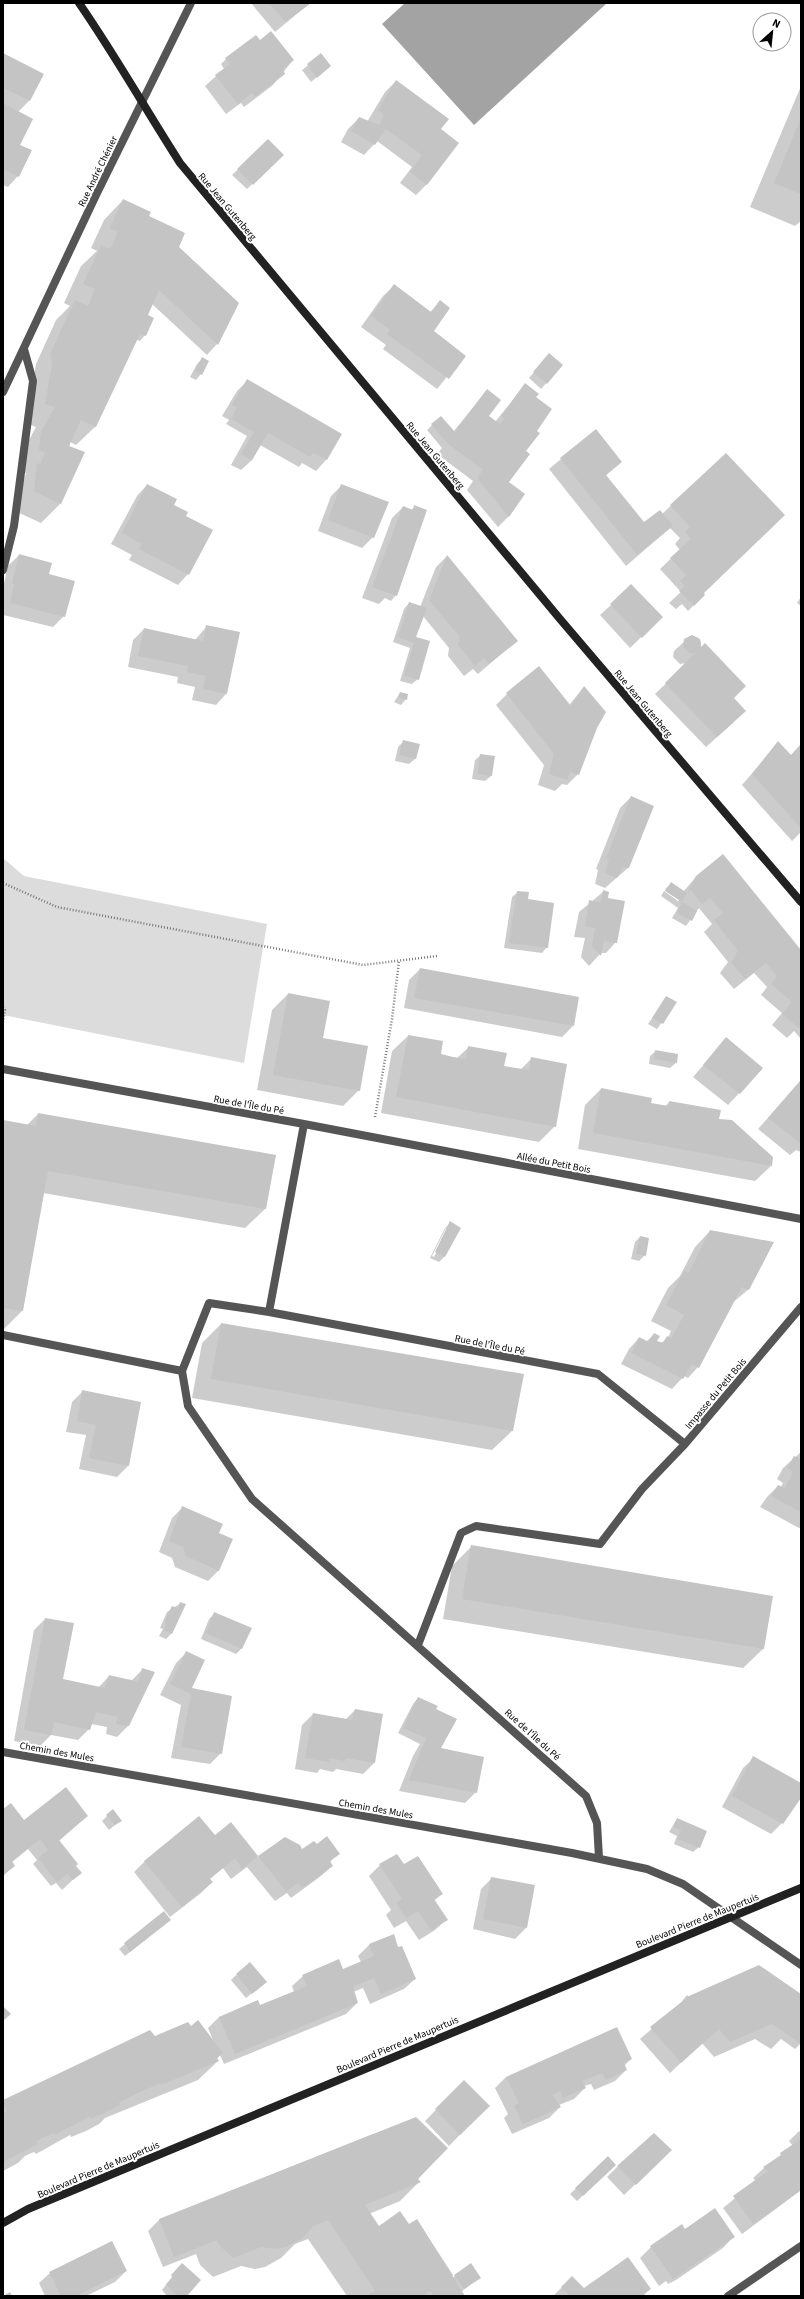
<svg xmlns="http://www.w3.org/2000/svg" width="804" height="2299" font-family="'Source Sans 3',sans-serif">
<rect width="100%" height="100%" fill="#fff"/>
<!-- green -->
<path fill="#dcdcdc" d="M3,858L24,876L267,924L244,1063L3,1015Z"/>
<!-- water -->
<path fill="#a3a3a3" d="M405,3H607L474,125L382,24Z"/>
<!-- shadow -->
<path fill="#0003" fill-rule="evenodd" d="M251,3H310L275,32Z
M259,41L293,60L273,85L244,107L241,103L226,114L205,86L224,69L221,64L226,59Z
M3,54L29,101L18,112V176L8,187L3,185Z
M321,55L330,66L311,82L302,70Z
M396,81L439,129L427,184L416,195L400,183L412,167L377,141L364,155L341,142L348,129L359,118L367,122L385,92Z
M801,86V221L795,226L750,207Z
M268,141L282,155L247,189L232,175Z
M123,200L148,217L176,251L217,344L207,355L152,304L145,319V335L140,341L135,339L96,426L76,445L70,442L61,503L41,523L15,511L26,473L20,470L22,453L36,427L26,423L36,364L56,320L70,306L64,303L81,266L97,251L91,248L104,220Z
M394,286L430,312L441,302L432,331L464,356L437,389L383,349L386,345L361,327L383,296Z
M202,359L201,374L196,380L190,377L197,364Z
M544,360L562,365L541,389L529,378Z
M247,381L341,434L326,460L316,471L302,463L299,467L260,445L252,460L241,470L231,465L247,436L226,424L229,420L222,416L237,391Z
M525,385L535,398V431L508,482L509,516L498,527L467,490L473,481L437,454L442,448L427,430L432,425L453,432L487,390V416L495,422Z
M596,430L621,462L605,476L644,523L662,514L726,454L702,593L704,595L688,611L682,604L676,609L669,603L681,592L660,569L680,550L675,544L680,538L670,528L626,566L549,469Z
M147,485L185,516L188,574L178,585L129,560L132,555L111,544L137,496Z
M342,485L373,537L362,548L318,531L331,496Z
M403,507L411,510L415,507L396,595L391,601L385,598L379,604L362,598L392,518Z
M19,555L47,575L64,616L53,627L3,615V588L8,566Z
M447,556L516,641L478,674L473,669L464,676L448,656L449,648L423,616L414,638L418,679L412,684L400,681L410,648L393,642L404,609L409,603L420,607L436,567Z
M801,597V606L797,603Z
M611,605L662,617L630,648L600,615Z
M207,626L239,633L226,694L216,705L192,700L195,687L177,683L178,677L128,667L133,640L144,629L195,640Z
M690,636L697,637L701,642L700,649L732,698L734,722L706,747L655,694L687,663L680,664L673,657L674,651Z
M584,687L596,728L578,774L567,785L562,784L555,791L538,785L544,765L496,705L507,694L569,705Z
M400,693L406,699L401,705L394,702Z
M404,741L418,745L415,759L409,764L395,761L398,747Z
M778,743L790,756L801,746V832L792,841L742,785Z
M481,755L491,776L485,781L472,779L475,760Z
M631,797L653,807L628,868L605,888L595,884L598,870L596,869L620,808Z
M696,877L801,951V1039L794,1031L787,1038L772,1025L782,1013L761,995L767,987L754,973L734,989L720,973L728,962L704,932L712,924L699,908L686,926L672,918L678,908L661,896L664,891L678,901L680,899L665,889L671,884L683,892Z
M604,891L616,942L606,953H601L589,966L581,957L585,938L574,937L579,912Z
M518,892L527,900L547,947L542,953L504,948L512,897Z
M420,969L573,1026L562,1037L404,1008L409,980Z
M288,994L359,1090L343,1106L257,1090L272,1010Z
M667,997L676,1003L657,1029L648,1024Z
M408,1036L440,1055L457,1058L469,1047L503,1067L520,1070L532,1058L555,1126L539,1142L381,1113L392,1051Z
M726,1039L762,1069L728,1105L693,1077Z
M656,1051L676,1063L670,1068L649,1064L650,1056Z
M801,1080V1152L796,1150L790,1155L758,1129Z
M601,1089L650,1104L665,1106L670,1102L718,1120L771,1166L755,1181L578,1149L585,1105Z
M38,1114L275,1156L265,1209L245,1228L43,1193L22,1311L3,1330V1121L27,1125Z
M450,1223L460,1228L444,1257L439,1262L430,1258L445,1228ZM446,1228H448L434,1257L432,1256Z
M710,1231L749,1289L731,1304L698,1367L688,1378L684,1376L672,1389L621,1364L629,1349L639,1338L646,1342L654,1334L656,1341L661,1343L668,1338L671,1331L651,1321L668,1288L680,1276L695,1247Z
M640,1237L645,1255L639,1261L631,1259L635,1242Z
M221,1324L523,1375L512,1431L492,1450L192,1398L202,1343Z
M83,1391L128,1466L117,1477L79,1469L86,1435L66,1432L72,1402Z
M801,1452V1529L760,1507L767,1497L778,1486L781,1487L783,1483L777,1479L783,1468Z
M183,1507L219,1570L208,1581L175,1567L172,1558L159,1552L172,1518Z
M472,1546L772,1597L763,1649L743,1668L443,1619L452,1566Z
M181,1603L184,1605L171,1634L166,1639L159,1636L163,1629L160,1628L167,1612Z
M214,1614L242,1648L236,1654L201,1639L209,1619Z
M45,1619L61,1680L98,1688L109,1676L132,1680L142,1670L128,1726L117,1737L106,1734L107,1727L91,1724L89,1729L78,1740L51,1735L40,1746L14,1741L34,1630Z
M187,1652L191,1689L221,1753L210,1764L171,1758L181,1705L160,1695L176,1663Z
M418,1698L434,1710L439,1749L476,1792L465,1803L399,1791L413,1756L420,1744L398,1733L413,1704Z
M355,1710L382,1715L374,1763L363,1774L336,1769L333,1772L320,1769L317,1773L295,1769L302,1725L313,1714L346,1719Z
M754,1758L801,1785V1796L782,1823L771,1834L722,1807L743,1768Z
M3,1811L24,1821L87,1816L59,1841L80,1873L62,1890L56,1883L51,1886L33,1864L37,1860L28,1849L11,1863L14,1866L3,1876Z
M107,1816L120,1821L109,1830L102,1821Z
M677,1819L699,1847L693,1852L674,1844L677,1836L669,1832Z
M230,1824L258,1857L285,1838L302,1851L317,1845L338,1853L330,1862L332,1866L321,1876L291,1898L287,1893L275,1901L247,1867L231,1879L223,1868L209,1879L212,1882L201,1893L170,1917L134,1872L145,1861L214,1836Z
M380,1865L404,1866L442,1894L434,1901L446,1920L435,1930L419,1940L406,1921L394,1928L386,1915L391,1910L369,1876Z
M492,1878L534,1886L526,1928L515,1939L473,1929L481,1889Z
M164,1912V1925L125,1956L119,1949Z
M393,1935L398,1948L415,1979L404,1989L370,2004L363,1988L353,1992L357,2003L346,2014L224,2064L220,2055L216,2059L218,2061L198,2080L105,2118L99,2124L86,2131L71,2137L70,2135L36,2154L34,2152L25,2156L18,2163L3,2171V2101L155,2037L191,2027L213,2040L208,2028L219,2017L257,2002L259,2007L294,1992L292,1986L303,1976L342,1970L361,1962L358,1956L369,1945Z
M236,1975L260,1987L246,1998L231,1980Z
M687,1995L689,1997L801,1995V2043L795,2049L781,2039L771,2049L755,2039L714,2057L702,2043L670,2073L640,2039L683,2002L682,2001Z
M631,2059L624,2066L626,2070L615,2081L594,2090L591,2084L584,2086L585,2088L574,2099L559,2105L560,2107L549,2118L512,2134L504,2118L508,2114L495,2088L506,2077Z
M464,2081L488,2106L449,2146L425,2121Z
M799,2131L801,2133V2193L800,2191L742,2234L723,2208L756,2181L753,2178L764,2168L793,2146L789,2141Z
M373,2134L419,2182L400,2201L369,2214L378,2227L409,2226L417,2220L453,2275L451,2279L455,2276L480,2277L461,2292L464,2296H347L308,2239L295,2244L281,2258L265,2267L255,2269L241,2266L213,2277L200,2265L196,2254L163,2267L148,2231L159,2220Z
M608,2158L610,2170L577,2201L570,2194Z
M660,2161L624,2195L607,2177L618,2166Z
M682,2225L685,2230L733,2237L723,2248L676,2280L668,2284L666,2281L659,2286L640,2258L651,2247Z
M177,2270L185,2296H167L162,2290Z
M126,2271L115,2282L86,2296H45L39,2283L50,2273Z
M572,2277L584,2289H650L643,2296H553Z"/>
<!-- building -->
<path fill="#c4c4c4" d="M269,3H311L286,22Z
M271,31L294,60L283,69L285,74L255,97L252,93L238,104L215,75L230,64L225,58L256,35L260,40Z
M3,53L44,74L30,101L3,88Z
M321,53L331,66L317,78L307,64Z
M396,80L449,119L441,129L459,143L427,185L410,172L422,155L386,129L375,145L351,131L359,117L379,125L384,115L378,110Z
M3,103L33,119L20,145L32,150L19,177L3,169Z
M801,118V194L774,183Z
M268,139L284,155L253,185L237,169Z
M123,199L151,212L149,216L185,233L179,247L239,303L218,345L159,290L148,315L154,318L146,336L140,334L96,427L81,420L69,446L85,452L61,504L34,491L37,463L40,464L45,453L39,450L41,432L55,407L45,404L52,364L50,354L75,300L88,306L95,289L83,284L101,245L110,249L118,232L110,228Z
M394,284L431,312L440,300L450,308L434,331L466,356L449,379L387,334L390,330L371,316Z
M549,353L563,365L547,384L533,372Z
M202,357L209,361L202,375L195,371Z
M247,379L342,434L327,460L313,453L310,457L268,433L252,460L241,454L254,432L231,419L237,407L232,405Z
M525,383L539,394L536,397L552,409L537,431L540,433L526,451L530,454L509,482L525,494L509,517L477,478L483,470L447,443L431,424L441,416L455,432L487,389L501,400L489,416L500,424L505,419L501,416Z
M596,429L622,462L606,475L644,522L660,510L673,526L637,555L560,458Z
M726,453L785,515L704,593L705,595L694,606L679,591L685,586L680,581L686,575L670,558L691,539L685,532L690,527L670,505Z
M147,484L177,499L174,505L188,512L186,516L213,530L189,575L139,549L142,544L122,533Z
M341,484L389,502L374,538L328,520Z
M414,505L427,510L397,596L372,587L403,506L413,510Z
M19,554L52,563L49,574L75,581L65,617L10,603L14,584L12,583Z
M447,555L518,641L489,664L484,658L475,666L458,645L460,637L429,600Z
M631,584L663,617L642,638L610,604Z
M409,602L427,608L416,637L430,641L419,680L404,675L414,643L398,637Z
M206,625L240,632L227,694L203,689L206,676L187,672L188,666L138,656L144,628L203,641Z
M692,635L700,639L701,647L705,643L746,686L734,698L746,711L717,737L665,683L696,652L691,654L683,647L684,639Z
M539,666L571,706L584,686L606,712L597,728L579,775L570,772L567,780L549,774L554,754L506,693Z
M400,692L408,694L407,700L398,697Z
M403,740L420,744L416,759L399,755Z
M778,741L791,755L801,744V828L752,774Z
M480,754L495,756L492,776L477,774Z
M631,796L654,806L629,868L623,867L617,878L605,873L609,859L606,858Z
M723,854L801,950V1025L799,1028L782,1014L792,1002L771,984L777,976L766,963L745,979L731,962L738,951L714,920L723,913L710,898L702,904L691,890L688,891L696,876Z
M671,882L687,893L682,902L665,891Z
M603,890L609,892L608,898L625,901L617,943L604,941L601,956L592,946L595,928L585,926L589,900L601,903Z
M517,891L529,892L528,899L554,903L548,948L509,943Z
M682,902L697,911L692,921L677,913Z
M420,968L579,997L574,1026L414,998Z
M288,993L330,1001L323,1038L368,1046L360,1091L273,1075Z
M666,996L677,1002L663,1024L652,1018Z
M408,1035L443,1041L441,1054L453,1057L466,1059L468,1046L507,1053L504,1066L529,1070L531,1057L567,1064L556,1127L396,1097Z
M726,1037L763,1068L740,1094L703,1065Z
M655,1050L678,1054L677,1063L654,1059Z
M801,1080V1144L768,1118Z
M601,1088L652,1098L651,1103L668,1106L669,1101L721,1110L719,1119L732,1120L773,1157L772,1166L593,1133Z
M38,1113L276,1155L266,1209L48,1171L23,1311L3,1308V1120L36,1126Z
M450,1221L461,1228L445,1257L435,1252Z
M710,1230L774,1242L749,1290L742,1287L699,1368L692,1364L683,1379L631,1353L639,1337L649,1342L654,1333L660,1336L657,1341L663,1343L667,1336L671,1338L684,1315L666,1305L684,1271L689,1273Z
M640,1236L649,1238L646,1256L636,1254Z
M221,1323L524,1374L513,1431L211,1379Z
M82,1390L141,1402L129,1466L89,1458L96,1425L77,1421Z
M794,1456L800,1459L801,1457V1512L771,1496L778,1485L785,1488L793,1472L787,1468Z
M182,1506L223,1524L219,1533L233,1539L219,1571L186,1556L183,1547L169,1541Z
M471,1545L773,1596L764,1649L462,1599Z
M180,1602L186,1604L172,1634L164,1630L167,1623L164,1622L172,1606L178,1608Z
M214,1612L252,1628L242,1649L206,1633Z
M45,1618L74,1623L63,1679L105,1688L109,1675L138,1682L142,1668L155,1672L129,1726L116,1724L117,1717L96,1712L90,1730L54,1722L51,1735L24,1730Z
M186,1651L205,1660L192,1688L232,1696L222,1754L181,1747L191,1694L170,1684Z
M418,1697L438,1706L436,1709L457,1719L441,1748L484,1757L477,1793L409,1780L426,1738L403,1728Z
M355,1709L383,1714L375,1763L346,1758L345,1761L329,1758V1762L305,1758L313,1713L352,1720Z
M753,1756L801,1783V1798L783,1824L732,1796Z
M66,1787L88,1816L59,1840L78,1864L76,1866L82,1873L73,1880L67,1874L57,1882L38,1858L48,1850L40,1839L12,1861L15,1866L3,1875V1809L11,1803L24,1820Z
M113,1809L122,1821L115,1825L106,1815Z
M199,1816L215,1835L231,1822L258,1856L242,1869L235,1858L210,1879L213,1882L182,1907L144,1861Z
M677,1818L707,1831L700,1848L678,1839L681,1830L673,1827Z
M327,1836L340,1854L330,1861L333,1866L302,1888L298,1883L286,1891L258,1856L285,1837L300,1845L302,1849L314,1841L317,1844Z
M397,1854L404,1864L418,1856L443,1894L434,1899L448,1920L431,1930L418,1911L406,1918L396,1903L402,1899L379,1864Z
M491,1877L535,1885L527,1928L483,1919Z
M164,1911L171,1920L130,1952L124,1943Z
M394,1934L398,1947L402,1946L416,1979L381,1994L374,1978L353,1987L358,2003L235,2054L219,2017L258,2000L260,2005L307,1986L302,1975L339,1959L343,1969L374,1956L369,1944Z
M250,1962L267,1982L252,1994L236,1974Z
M759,1965L801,1994V2044L772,2024L730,2042L719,2029L681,2063L650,2027L689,1996Z
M3,2006L11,2014L3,2021Z
M198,2020L223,2053L217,2058L219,2061L161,2085L160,2083L119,2102L120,2105L91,2119L90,2116L55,2135L54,2133L42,2138L36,2142L38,2144L3,2162V2113L7,2111L3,2106V2100L150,2030L155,2036L188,2022L191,2026Z
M617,2027L632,2059L624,2063L627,2070L606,2080L602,2073L582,2081L586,2088L563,2098L560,2091L552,2095L561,2107L523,2124L514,2106L519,2103L506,2077Z
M464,2080L490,2106L460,2135L435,2109Z
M416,2117L448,2148L418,2179L421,2182L365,2205L379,2226L400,2211L409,2224L417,2219L465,2296H434L430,2291L422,2296H370L369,2294L375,2291L328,2220L313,2226L302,2239L286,2247L275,2249L261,2247L233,2258L219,2245L217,2240L174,2257L159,2219Z
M654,2133L672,2150L636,2185L617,2166Z
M801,2139V2190L753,2224L733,2196L768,2171L763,2167L781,2155L780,2153Z
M608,2156L616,2165L583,2196L575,2188Z
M715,2208L735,2237L673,2279L650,2246L682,2224L685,2229Z
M112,2241L127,2271L76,2296H61L49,2272Z
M628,2257L651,2289L640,2296H570L561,2287L572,2276L584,2288Z
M182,2263L201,2280L187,2296H177L166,2284L173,2278L171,2275Z
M471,2263L481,2278L464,2289L454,2275Z
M10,2292L12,2296H3Z"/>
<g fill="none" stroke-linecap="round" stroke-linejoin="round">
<!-- path -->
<path stroke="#777" stroke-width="2.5" stroke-dasharray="1 2" stroke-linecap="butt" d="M3,883L57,907L363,965L437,956
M3,1007L5,1010L3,1022
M375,1117L392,1019L399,961"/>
<!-- lane -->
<path stroke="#555" stroke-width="8" d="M3,570L14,526L33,381L24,349"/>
<!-- street -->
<path stroke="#555" stroke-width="8" d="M3,392L97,193L191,3
M3,1069L304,1124L801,1219
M269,1312L304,1124
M3,1335L182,1371
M418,1645L461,1533L476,1526L600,1544L642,1489L685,1444L801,1307
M3,1752L572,1853L647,1869L683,1884L801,1965
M599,1858L597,1823L586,1796L252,1499L188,1406L182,1371L209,1303L269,1312L598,1374L685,1444
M728,2296L801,2246"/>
<!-- secondary -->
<path stroke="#222" stroke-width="8" d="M79,3C115,55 146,110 180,163L560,619L801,902
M3,2223L28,2209L801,1888"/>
</g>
<g text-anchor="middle" stroke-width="4" stroke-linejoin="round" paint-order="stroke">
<!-- street labels -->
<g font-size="10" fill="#000" stroke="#fff">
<text transform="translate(97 171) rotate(-64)" y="4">Rue André Chénier</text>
<text transform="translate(228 206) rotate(50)" y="4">Rue Jean Gutenberg</text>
<text transform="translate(436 455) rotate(50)" y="4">Rue Jean Gutenberg</text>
<text transform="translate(644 703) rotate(50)" y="4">Rue Jean Gutenberg</text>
<text transform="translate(249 1104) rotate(10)" y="4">Rue de l'Île du Pé</text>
<text transform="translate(554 1162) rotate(11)" y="4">Allée du Petit Bois</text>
<text transform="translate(490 1344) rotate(11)" y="4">Rue de l'Île du Pé</text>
<text transform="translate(715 1393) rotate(-50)" y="4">Impasse du Petit Bois</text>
<text transform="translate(533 1734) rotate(42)" y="4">Rue de l'Île du Pé</text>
<text transform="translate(57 1751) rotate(10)" y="4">Chemin des Mules</text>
<text transform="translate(376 1808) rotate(10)" y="4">Chemin des Mules</text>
<text transform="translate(697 1920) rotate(-22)" y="4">Boulevard Pierre de Maupertuis</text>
<text transform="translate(397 2044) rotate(-23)" y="4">Boulevard Pierre de Maupertuis</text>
<text transform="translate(98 2169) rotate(-23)" y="4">Boulevard Pierre de Maupertuis</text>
</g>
</g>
<!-- border -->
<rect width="804" height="2299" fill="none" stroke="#000000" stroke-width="8"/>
<!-- north arrow -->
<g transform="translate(772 32) rotate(27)"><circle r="19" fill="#ffffff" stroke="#999999"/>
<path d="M0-3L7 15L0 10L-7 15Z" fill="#000000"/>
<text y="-6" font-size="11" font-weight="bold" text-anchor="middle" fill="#000000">N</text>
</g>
</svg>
